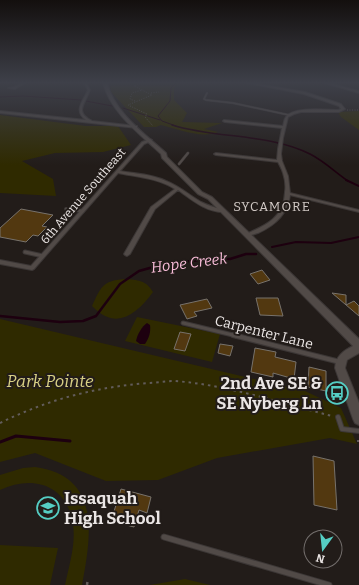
<svg xmlns="http://www.w3.org/2000/svg" width="359" height="585" font-family="Bitter,serif">
<rect width="100%" height="100%" fill="#221c19"/>
<!-- green -->
<path fill="#2f2a00" d="M110,83H180L174,88V100L187,113L182,122L222,123L204,129L218,132C202,139 177,129 161,125L156,127H144L111,92Z
M359,111V130L341,117L338,112Z
M0,115L86,126H118L131,145L103,152L55,153L22,161L53,179L56,196L0,193Z
M124,279C138,280 146,280 153,292C136,315 116,331 92,306C101,287 102,281 124,279Z
M137,317L220,334L212,362L125,341Z
M0,319L305,391L341,408L357,444L330,438L217,458L158,480L106,481L35,453L0,462Z
M35,467C102,476 91,537 82,585H65C69,566 76,544 73,525C68,485 33,474 0,490V475L23,468Z
M0,545L58,548L50,585H0Z
M185,579L210,585H150Z"/>
<!-- water -->
<path fill="#1d000f" d="M147,323L150,325C151,332 149,338 145,344H140L136,341C137,335 142,326 147,323Z"/>
<g fill="none" stroke-linecap="round" stroke-linejoin="round">
<!-- stream-far4 -->
<path stroke="#1d000f" stroke-width="1" d="M0,97L23,96L81,100
M86,101L112,106
M123,108L160,120
M176,126L162,121L158,116L170,101L171,88L176,83"/>
<!-- stream-far3 -->
<path stroke="#1d000f" stroke-width="1.5" d="M172,125C217,139 268,133 310,154C324,161 335,172 348,181"/>
<!-- stream-far2 -->
<path stroke="#1d000f" stroke-width="2" d="M346,180L359,186
M272,247L296,242L331,243L359,237"/>
<!-- stream-far1 -->
<path stroke="#1d000f" stroke-width="2.5" d="M0,316L60,322L83,321L96,316L120,284L139,271L164,264L219,258L230,259L246,254H256"/>
<!-- stream -->
<path stroke="#1d000f" stroke-width="3" d="M0,442L16,436L70,441"/>
</g>
<!-- building -->
<path fill="#523810" stroke="#77726c" d="M21,209L53,215L42,226L47,227L38,236L33,235L26,242L0,237V228Z
M262,270L270,280L258,284L250,274Z
M332,293L346,295V305L354,301L359,306V316Z
M256,298H278L283,316L260,315Z
M207,299L212,308L194,312L197,316L187,319L180,305Z
M180,332L191,334L185,351L174,349Z
M220,344L233,346L230,356L218,353Z
M255,348L276,352L275,357L296,362L294,379L273,373V377L251,372Z
M309,367L326,371V391L308,387Z
M313,456L334,461L337,510L314,505Z
M121,489L151,497L147,513L139,510L134,527L111,521Z"/>
<g fill="none" stroke-linecap="round" stroke-linejoin="round">
<!-- lane-far5 casing -->
<g stroke="#3c3736" stroke-width="2.5">
<path id="lane-far5" d="M207,93L204,99L206,100L233,103L289,115"/>
</g>
<!-- lane-far4 casing -->
<g stroke="#3c3736" stroke-width="3">
<path id="lane-far4" d="M179,164L188,153"/>
</g>
<!-- lane-far3 casing -->
<g stroke="#3c3736" stroke-width="4">
<path id="lane-far3" d="M66,209L83,211"/>
</g>
<!-- lane-far2 casing -->
<g stroke="#3c3736" stroke-width="5">
<path id="lane-far2" d="M25,252L43,256
M183,323L237,336"/>
</g>
<!-- lane-far1 casing -->
<g stroke="#3c3736" stroke-width="6">
<path id="lane-far1" d="M233,335L340,362
M338,417L342,429L359,431"/>
</g>
<!-- lane casing -->
<g stroke="#3c3736" stroke-width="7">
<path id="lane" d="M164,537L329,585"/>
</g>
<!-- street casing -->
<g stroke="#3c3736" stroke-width="2">
<path id="street" d="M22,83H25L15,89L8,88L14,87Z
M84,83H86L90,90C85,104 74,112 92,121L136,126H137V128L0,113V111L86,120C73,111 83,101 88,90Z
M247,83H253L305,92L341,104L345,109L339,112H301L294,114L288,117L283,138L281,154L282,161L288,176L290,193L359,210V212L290,195C288,214 274,226 258,233C254,234 251,236 246,236V234C267,225 284,217 285,192C286,186 285,179 283,173C282,169 280,166 278,162L216,155L214,154L216,153L277,160L278,149L282,128L225,122L223,121L224,120L283,126C284,123 284,119 286,117C293,106 327,110 338,110L341,109L339,106L304,94Z
M325,83H329L359,91V93Z
M150,139L152,140L151,141L144,144L120,171C136,174 152,174 166,181C179,186 189,195 201,202C209,206 216,208 225,210V212C207,213 192,200 178,190L155,209L130,254L127,256L125,255L124,254L151,207L175,189C157,178 138,177 118,173L34,269L32,270L0,264V260L31,266L142,142Z"/>
</g>
<!-- secondary casing -->
<g stroke="#3c3736" stroke-width="2">
<path id="secondary" d="M103,83H107C115,113 144,133 166,153L167,157L202,192L212,197L359,339V353L347,360L345,368L359,403V425L355,423L353,419L335,368C336,356 343,351 353,346L208,199L198,194L162,158L161,154C140,134 111,113 103,83Z"/>
</g>
<!-- path-far2 -->
<path stroke="#625c5a" stroke-width="1" stroke-dasharray="1 1.5" stroke-linecap="butt" d="M140,83L134,86L152,95L128,105L147,114L145,117L153,126
M151,93L159,92
M135,101L130,99L132,93L142,90
M347,110H359"/>
<!-- path-far1 -->
<path stroke="#625c5a" stroke-width="2" stroke-dasharray="2.5 4" stroke-linecap="butt" d="M0,423C47,400 95,387 148,383C157,383 166,381 175,381C228,385 281,403 332,416
M357,441H359"/>
<!-- path -->
<path stroke="#625c5a" stroke-width="2.5" stroke-dasharray="3 5" stroke-linecap="butt" d="M87,585L88,578"/>
<!-- lane-far5 -->
<use href="#lane-far5" stroke="#514a47" stroke-width="1.5"/>
<!-- lane-far4 -->
<use href="#lane-far4" stroke="#514a47" stroke-width="2"/>
<!-- lane-far3 -->
<use href="#lane-far3" stroke="#514a47" stroke-width="2.5"/>
<!-- lane-far2 -->
<use href="#lane-far2" stroke="#514a47" stroke-width="3"/>
<!-- lane-far1 -->
<use href="#lane-far1" stroke="#514a47" stroke-width="4"/>
<!-- lane -->
<use href="#lane" stroke="#514a47" stroke-width="5"/>
<!-- street -->
<use href="#street" fill="#514a47" fill-rule="evenodd"/>
<!-- secondary -->
<use href="#secondary" fill="#514a47" fill-rule="evenodd"/>
</g>
<!-- sky -->
<linearGradient id="sky" x2="0" y2="1"><stop stop-color="#130f0e"/><stop offset="0.5" stop-color="#3e4049"/><stop offset="1" stop-color="#3e4049" stop-opacity="0"/></linearGradient>
<rect width="359" height="165" fill="url(#sky)"/>
<!-- icons -->
<defs>
<g id="bus-ring" transform="scale(1.15)"><circle r="9.5" fill="#221c19" stroke="#55cec4" stroke-width="1.5"/><path d="M-5-6H5V4H4V6H2V4H-2V6H-4V4H-5ZM-3.5-4V0h7V-4ZM-3.5 1.2v1.5H-2V1.2ZM2 1.2v1.5H3.5V1.2Z" fill="#55cec4"/></g>
<g id="school-ring" transform="scale(1.15)"><circle r="9.5" fill="#221c19" stroke="#55cec4" stroke-width="1.5"/><path d="M0-5L7-2L0 1L-7-2ZM-4 1L0 2.5L4 1V4Q0 6-4 4Z" fill="#55cec4"/></g>
</defs>
<g fill-rule="evenodd">
<use href="#bus-ring" x="337" y="393"/>
<use href="#school-ring" x="48" y="508"/>
</g>
<g text-anchor="middle" stroke-width="4" stroke-linejoin="round" paint-order="stroke">
<!-- far-street labels -->
<g font-size="12" fill="#ebe6e5" stroke="#221c19">
<text transform="translate(83 196) rotate(-49)" y="4">6th Avenue Southeast</text>
</g>
<!-- far-neighbourhood labels -->
<g font-size="13" letter-spacing="1" fill="#d1c9c5" stroke="#221c19">
<text x="272" y="211">SYCAMORE</text>
</g>
<!-- street labels -->
<g font-size="14" fill="#ebe6e5" stroke="#221c19">
<text transform="translate(264 332) rotate(14)" y="5">Carpenter Lane</text>
</g>
<!-- water labels -->
<g font-size="15" font-style="italic" fill="#f8bcd8" stroke="#221c19">
<text transform="translate(189 263) rotate(-7)" y="5">Hope Creek</text>
</g>
<!-- near-park labels -->
<g font-size="17" font-style="italic" fill="#d8d085" stroke="#221c19">
<text x="50" y="387">Park Pointe</text>
</g>
<!-- near-poi labels -->
<g font-size="17" font-weight="bold" fill="#ebe6e5" stroke="#221c19" text-anchor="end">
<text x="322" y="389">2nd Ave SE &amp;<tspan x="322" dy="20">SE Nyberg Ln</tspan></text>
<text x="64" y="504" text-anchor="start">Issaquah<tspan x="64" dy="20">High School</tspan></text>
</g>
</g>
<!-- north arrow -->
<g transform="translate(323 549) rotate(195)"><circle r="19" fill="#221c19" stroke="#726d6b"/>
<path d="M0-3L7 15L0 10L-7 15Z" fill="#55cec4"/>
<text y="-6" font-size="11" font-weight="bold" text-anchor="middle" fill="#ebe6e5">N</text>
</g>
</svg>
